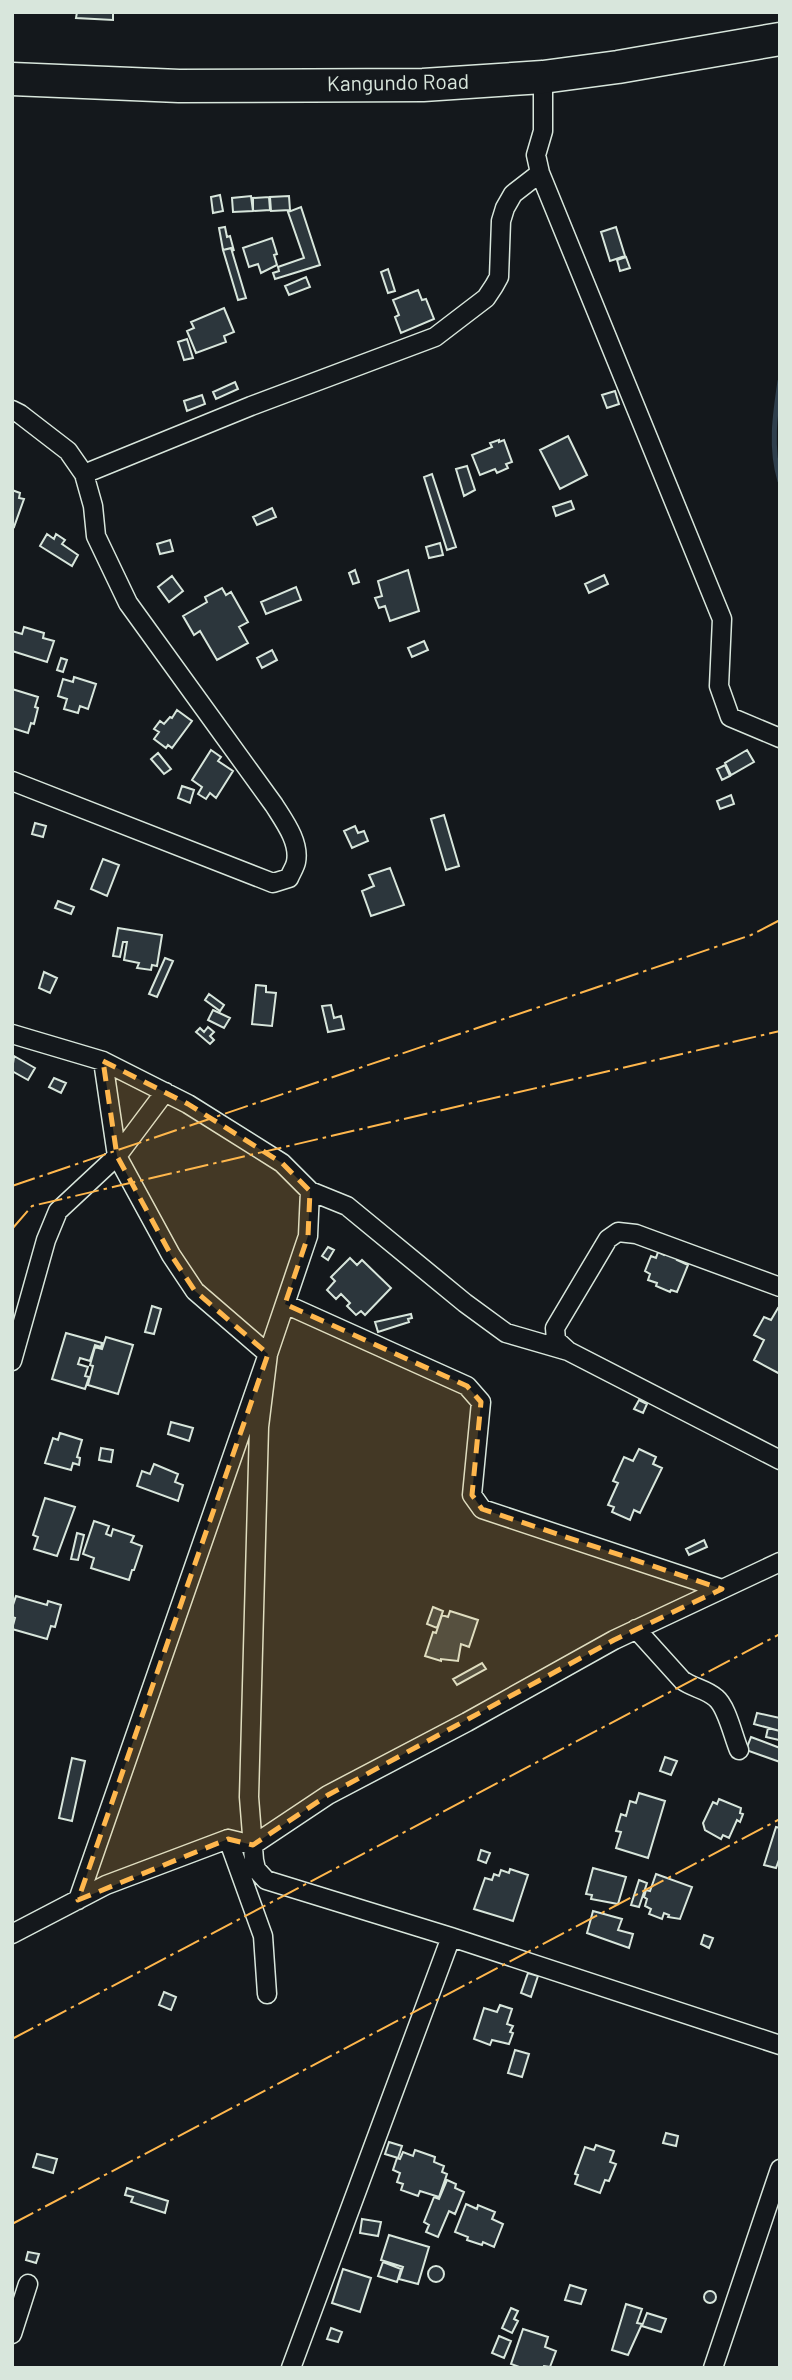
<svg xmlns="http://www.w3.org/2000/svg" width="792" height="2380" font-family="Barlow,sans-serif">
<rect width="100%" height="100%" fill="#14181c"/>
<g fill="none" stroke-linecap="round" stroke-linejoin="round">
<!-- stream -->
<path stroke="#2f3f4d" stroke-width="5" d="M780,381C775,414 770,448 780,481"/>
</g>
<!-- building -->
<path fill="#2c363c" stroke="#d8e6dc" stroke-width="2" d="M77,12H113V20L76,18Z
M220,195L223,211L213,213L211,197Z
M251,196L253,211L233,212L232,198Z
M289,196L290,210L271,211L270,197Z
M269,197L270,210L253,211V198Z
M301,207L320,265L275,279L273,273L279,271L278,267L304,258L288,212Z
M225,227L227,237L230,236L234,251L232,248L223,250L219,228Z
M616,227L625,256L610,261L601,232Z
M272,238L277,254L274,255L277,265L261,273L258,264L249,267L243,248Z
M231,248L246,298L238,300L223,250Z
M626,257L630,268L620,271L617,260Z
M388,269L395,291L388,293L381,272Z
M306,277L310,287L289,295L285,286Z
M418,290L422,300L426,299L434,319L401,333L395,317L399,315L393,300Z
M224,308L234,332L224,336L226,342L196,353L187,331L194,328L191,322Z
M187,339L193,358L184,360L178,342Z
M235,382L238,389L216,399L213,392Z
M615,391L619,404L607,408L602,395Z
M202,395L205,404L187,411L184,401Z
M568,436L587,475L560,489L540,450Z
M499,440V442L504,440L512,462L506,464L508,468L497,473L495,469L480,475L472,455L492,447L490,443Z
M467,466L475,490L464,496L456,469Z
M432,474L456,547L447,550L424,477Z
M12,490L20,493L19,498L24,499L14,527L12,526Z
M571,501L574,509L556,516L553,507Z
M272,508L276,517L257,525L253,517Z
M47,534L54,539L56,534L65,540L62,544L78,555L72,566L40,546Z
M170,540L173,551L160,554L157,544Z
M440,543L443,555L429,558L426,547Z
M355,570L359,582L353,584L349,573Z
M408,570L419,611L390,621L385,606L379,608L375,598L382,596L378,581Z
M604,575L608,584L589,593L585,584Z
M172,576L183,591L169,602L158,587Z
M296,587L301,600L266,614L261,602Z
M222,588L226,595L231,592L248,622L239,627L248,643L217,660L200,631L194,635L183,616L207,602L205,597Z
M24,627L44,633L43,638L54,641L47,662L12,651V631L22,634Z
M424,641L428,650L412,657L408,648Z
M272,650L277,660L262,668L257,658Z
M61,658L67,660L63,672L57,670Z
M74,677L96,684L88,709L80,706L78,713L64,709L67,699L58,696L63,679L73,682Z
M12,689L38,697L35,707L38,708L34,724L31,723L28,733L12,728Z
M177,710L192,721L172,748L168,745L166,748L154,739L159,732L154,729L160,721L164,724L170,717L172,718Z
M211,750L221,757L218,761L233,771L216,798L210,793L206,799L198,794L202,787L192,780Z
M747,750L754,762L731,775L725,763Z
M158,753L171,769L164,774L151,759Z
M725,765L730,776L722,780L717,769Z
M182,786L194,790L190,803L178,798Z
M731,795L734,804L720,809L717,801Z
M444,815L459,866L446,870L431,819Z
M35,823L46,826L43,837L32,834Z
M355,826L358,833L364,831L368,841L352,848L344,831Z
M103,859L119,865L107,896L91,889Z
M390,868L404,905L371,916L362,891L374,886L369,875Z
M58,901L74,907L71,914L55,908Z
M118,928L162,935L157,966L152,965L151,970L137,968L139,963L124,960L127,942H123L120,957L113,956Z
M165,958L173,961L157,997L149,994Z
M44,972L57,978L50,993L39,988Z
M256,985L266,986V992L276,993L272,1026L252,1024Z
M209,994L224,1005L220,1011L205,1000Z
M331,1005L334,1018L341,1016L344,1029L328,1032L322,1006Z
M213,1010L230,1018L224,1028L208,1020Z
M208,1027L214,1032L210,1036L214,1040L210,1044L196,1032L200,1028L204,1032Z
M14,1056L35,1068L28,1080L12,1071Z
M54,1078L66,1083L61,1093L49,1087Z
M328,1247L334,1250L328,1260L322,1256Z
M666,1251L679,1256L677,1260L688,1265L677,1292L671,1290L670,1292L656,1286L657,1283L648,1280L650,1274L645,1271L651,1256L656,1258L658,1252L664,1255Z
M350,1258L357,1265L362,1260L391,1288L365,1315L361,1311L356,1315L347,1306L350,1303L341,1294L336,1299L327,1290L335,1281L331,1277Z
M152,1306L161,1309L154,1334L145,1332Z
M778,1308L780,1309V1374L754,1360L764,1340L754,1335L764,1317L771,1320Z
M411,1314L412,1318L408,1319L409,1322L378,1332L375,1322Z
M66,1333L102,1343L101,1347L95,1345L90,1361L80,1358L78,1364L88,1367L85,1376L89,1377L85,1389L52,1379Z
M106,1337L133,1345L118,1394L88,1385L93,1366L90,1365L95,1347L102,1349Z
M639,1400L647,1404L643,1413L634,1409Z
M171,1422L193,1428L189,1441L168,1434Z
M60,1433L82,1440L77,1457L80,1458L79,1465L73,1463L71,1470L45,1463L53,1438L58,1440Z
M101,1448L113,1450L111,1462L99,1460Z
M639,1449L656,1457L653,1464L662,1468L640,1513L634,1510L630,1520L612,1512L614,1507L608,1505L618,1483L613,1481L624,1457L633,1461Z
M154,1464L178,1474L175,1482L183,1485L178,1501L137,1486L142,1471L150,1474Z
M45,1498L75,1507L57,1556L34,1549L38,1537L33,1535Z
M94,1521L109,1526L106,1534L111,1536L113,1529L134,1536L131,1542L142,1546L134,1570H132L129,1580L91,1568L94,1558L83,1554Z
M77,1533L84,1535L78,1560L71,1559Z
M704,1540L707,1547L689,1555L686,1549Z
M16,1596L47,1605L48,1601L61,1605L55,1627L51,1626L47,1639L12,1629L15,1618L12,1617V1608Z
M433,1607L443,1611L437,1628L427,1624Z
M450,1611L478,1620L469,1647L461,1644L458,1661L441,1659V1661L425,1656L433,1632L436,1633L442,1615L448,1617Z
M482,1663L486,1669L457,1685L453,1679Z
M757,1713L780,1718V1731L754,1724Z
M768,1728L780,1731L779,1740L766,1737Z
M751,1737L780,1748V1762L746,1750Z
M665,1757L677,1761L671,1775L660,1771Z
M72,1758L85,1761L72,1821L59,1818Z
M639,1793L665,1801L648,1858L616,1848L621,1832L616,1831L621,1814L626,1816L630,1801L636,1803Z
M719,1799L741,1808L740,1813L743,1814L740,1822L737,1820L729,1838L723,1835L721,1839L705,1830L703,1823L713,1802L717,1804Z
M776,1827L780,1828V1857L776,1868L764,1865Z
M481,1850L490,1853L486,1863L478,1860Z
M593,1868L626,1877L618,1904L591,1899L592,1895L586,1894Z
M510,1869L528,1875L513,1921L474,1909L485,1878L492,1880L494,1874L499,1876L501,1870L509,1873Z
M656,1874L692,1887L680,1919L668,1917L669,1915L664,1913L662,1919L649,1914L651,1909L645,1906L647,1899L644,1897L646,1890L650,1891Z
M639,1880L647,1883L639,1907L631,1905Z
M593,1911L622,1919L618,1930L633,1934L629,1948L587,1933Z
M704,1935L713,1938L709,1948L701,1944Z
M528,1973L538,1976L531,1997L521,1993Z
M164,1992L176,1997L171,2010L159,2005Z
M500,2005L512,2009L507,2024L513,2026L510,2032L513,2033L509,2044L492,2040L490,2045L474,2039L484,2008L497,2012Z
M515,2050L529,2054L522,2077L508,2073Z
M666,2133L678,2136L676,2146L663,2143Z
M389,2142L402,2146L398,2158L385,2154Z
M596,2145L614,2151L610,2162L616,2164L609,2181L605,2180L600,2193L575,2184L578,2175L575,2174L585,2147L594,2150Z
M415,2150L435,2157L434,2162L444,2166L442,2172L447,2174L439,2197L420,2191L418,2196L401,2190L403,2184L397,2182L400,2173L393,2170L397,2158L400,2159L403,2152L413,2156Z
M37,2154L57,2159L53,2173L33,2167Z
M447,2180L456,2184L455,2188L464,2192L455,2214L449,2211L438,2237L426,2232L429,2225L424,2222L434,2197L439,2199Z
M127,2188L168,2201L165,2213L131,2202L133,2197L125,2195Z
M466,2204L477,2209L478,2205L495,2212L492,2219L503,2224L494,2247L483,2242L482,2245L467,2240L468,2237L455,2232Z
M362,2219L381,2222L378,2236L360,2233Z
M389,2235L429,2247L418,2284L399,2279L403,2267L381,2260Z
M28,2252L39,2254L36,2263L26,2260Z
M383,2262L401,2269L397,2282L378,2276Z
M428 2274a8 8 0 1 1 16 0a8 8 0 1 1-16 0Z
M343,2269L371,2278L360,2312L332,2303Z
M570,2285L586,2290L581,2304L565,2300Z
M704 2297a6 6 0 1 1 12 0a6 6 0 1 1-12 0Z
M626,2304L642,2309L637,2323L642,2324L628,2355L612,2350Z
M511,2308L518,2311L514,2319L518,2321L512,2333L502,2328Z
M647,2313L666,2319L661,2332L642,2326Z
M331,2328L342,2332L338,2342L327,2339Z
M523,2329L548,2337L545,2347L556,2351L550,2367L544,2366L543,2368H522L511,2364Z
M499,2336L511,2341L504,2358L492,2353Z"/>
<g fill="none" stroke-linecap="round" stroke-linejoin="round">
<!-- street casing -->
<g stroke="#d8e6dc" stroke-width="21">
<path id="street" d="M540,173L722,619L719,686L730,717L780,738
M12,410L20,414L68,451L84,474L93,506L96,536L128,603L274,805C284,821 300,842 296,862C295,867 291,873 289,878L273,883L12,781
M84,474L251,406L435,337L486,298L494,286L499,277L501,221L505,208L513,194L540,173L536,155L543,131V77
M12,1034L103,1061L188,1104L282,1163L310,1191L308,1236L268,1354L259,1427L249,1797L254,1860L256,1869L266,1880L451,1937L780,2045
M310,1191L347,1206L465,1303L506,1333L568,1351
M780,1287L636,1234L618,1232L608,1239L555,1328L556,1340L568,1351L780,1460
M285,1304L467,1386L481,1402L472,1495L482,1509L722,1589
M12,1361L46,1240L58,1211L117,1156L165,1092
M636,1629L682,1680C693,1688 706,1689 716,1698C727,1707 733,1736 739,1750
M228,1839L263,1936L267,1994
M78,1900L268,1354L195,1291L171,1255L117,1156L103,1061
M12,1934L106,1885L228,1839L253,1845L328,1795L467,1722L614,1640L780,1562
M12,2334L28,2284
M291,2368L451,1937
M713,2368L780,2169"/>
</g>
<!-- highway casing -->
<g stroke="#d8e6dc" stroke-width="35">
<path id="highway" d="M12,79L179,86L423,85L543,77L618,67L780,39"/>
</g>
<!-- street -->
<use href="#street" stroke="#14181c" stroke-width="18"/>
<!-- highway -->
<use href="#highway" stroke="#14181c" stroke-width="32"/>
<!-- power -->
<path stroke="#ffb74d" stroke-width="2" stroke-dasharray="24 5 3.5 5" stroke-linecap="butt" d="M12,1186L751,935L780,920
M12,1229L32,1206L780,1031
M12,2039L780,1634
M12,2224L780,1819"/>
</g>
<!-- marked area -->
<path fill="#ffb74d" fill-opacity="0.2" stroke="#ffb74d" stroke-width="5" stroke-dasharray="14 9" stroke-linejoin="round" d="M103,1061L188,1104L282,1163L310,1191L308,1236L285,1304L467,1386L481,1402L472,1495L482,1509L722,1589L614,1640L328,1795L253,1845L228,1839L78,1900L268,1354L195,1291L171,1255L117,1156Z"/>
<g text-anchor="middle" stroke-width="5" stroke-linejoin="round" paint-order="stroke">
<!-- street labels -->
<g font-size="21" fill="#d8e6dc" stroke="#14181c">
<text transform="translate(398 83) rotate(-1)" y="7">Kangundo Road</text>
</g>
</g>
<!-- border -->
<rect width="792" height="2380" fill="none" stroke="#d8e6dc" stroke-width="28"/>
</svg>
